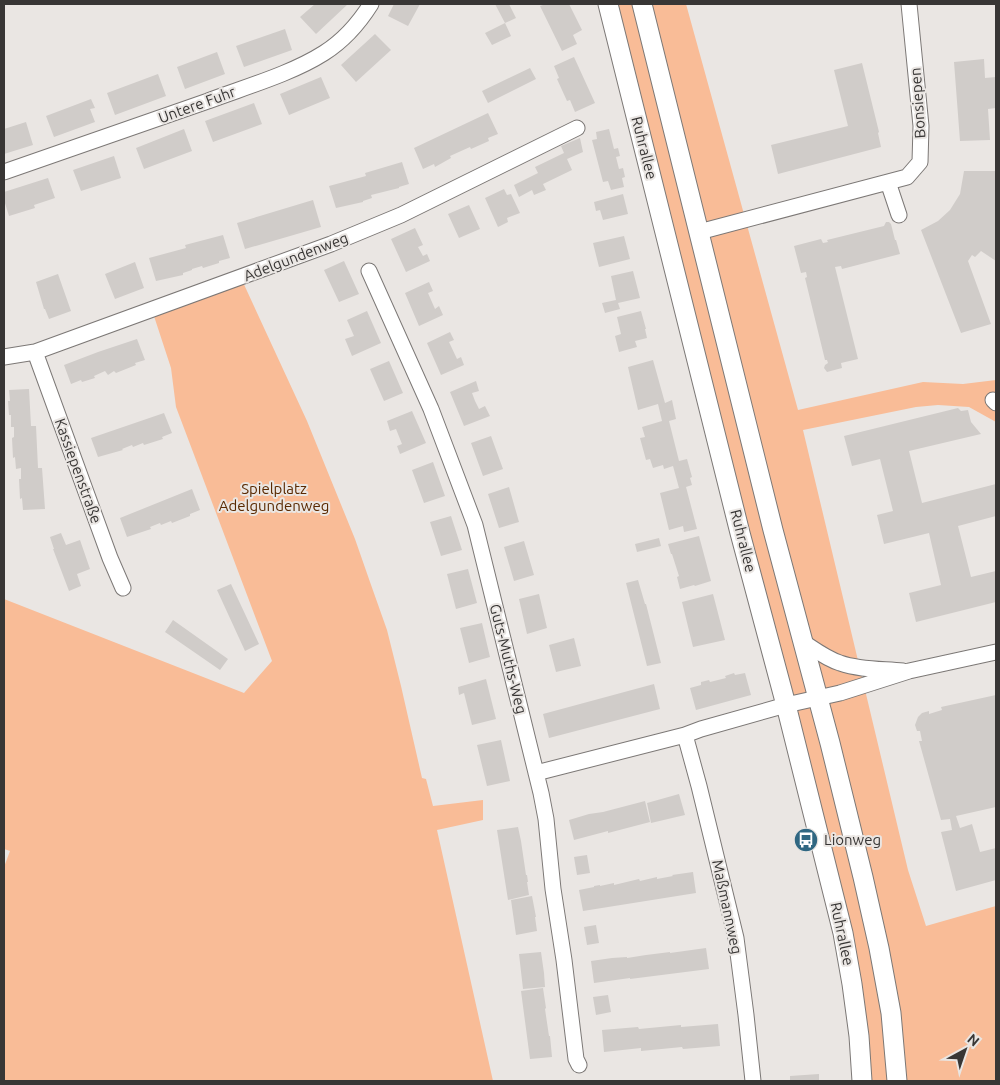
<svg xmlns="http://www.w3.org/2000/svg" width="1000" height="1085" font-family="Ubuntu,sans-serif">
<rect width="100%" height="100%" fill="#eae6e3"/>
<!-- green -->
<path fill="#f9bc97" d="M608,4H686L798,410L923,382L963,384L996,380V422L969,407L938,405L916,407L803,430L908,870L926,926L996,906V1081H863L860,1037Z
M241,278L307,421L355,539L370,582L387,630L401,686L422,778L426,779L433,806L483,800V820L437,830L493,1081H4V867L10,851L4,849V599L244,693L272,661L176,407L171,368L152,310Z"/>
<!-- building -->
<path fill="#d0ccc9" d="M315,4H348L316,34L300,17Z
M394,4H420L408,26L388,16Z
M495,4H509L516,18L505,23Z
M543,4H569L582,30L573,35L577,44L562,51L540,6L543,5Z
M505,23L511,36L492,45L485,33Z
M285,29L292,50L244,67L236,46Z
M375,34L391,50L356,82L341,65Z
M217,52L225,74L185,89L177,67Z
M574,57L595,103L575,112L570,100L567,101L557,79L559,78L554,66Z
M984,59L985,78L996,77V108L988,109L990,140L960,141L954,62Z
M862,63L879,132L878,133L881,147L778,174L771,145L848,126L834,70Z
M530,68L536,79L488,103L482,91Z
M158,74L166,96L115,115L107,93Z
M321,77L330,98L289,115L280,94Z
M91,99L95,108L90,109L95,122L54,137L46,116Z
M254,103L262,124L213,142L205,121Z
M488,113L498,134L488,138L489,141L471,149L470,147L450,156L451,158L435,167L434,164L423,169L414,148Z
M26,122L33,145L4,154V129Z
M184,129L192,151L144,169L136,148Z
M609,129L614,149L618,148L620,156L616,157L619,169L623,168L625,177L622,178L624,187L611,190L608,181L603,182L592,140L597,139L596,132Z
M580,138L583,152L567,159L572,170L543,184L546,190L534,195L532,190L519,197L514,185L538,173L535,167L564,153L561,146Z
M114,156L121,178L81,191L73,170Z
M402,162L409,184L399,187V188L371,195L372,198L363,201V202L336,208L329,186L366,176L365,173Z
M964,171H996V261L981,251L975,257L972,255L968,261L991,324L961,333L921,230L938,221L950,210L960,194Z
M48,178L55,198L34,205L35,208L9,216L4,200V192Z
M504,189L507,195L511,194L520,213L507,218L508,222L498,227L485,198Z
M623,194L628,214L603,220L600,210L596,211L594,202Z
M313,200L321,227L245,249L237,223Z
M469,205L480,229L459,238L448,214Z
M886,222H889L891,224L895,240H896L900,254L842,269L841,266L835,267L858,359L841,363L842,368L827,372L824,368L825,365L828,363L827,360H825L805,278L807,277L806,272L801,273L794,246L821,239L823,243L828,242L827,240L884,226Z
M415,228L423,245L418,247L423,256L427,254L430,261L406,272L391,239Z
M223,235L230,258L219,261V263L203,268L202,266L192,269V270L183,273V275L156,281L149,258L186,248L185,245Z
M624,236L630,259L599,267L593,243Z
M344,261L359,294L339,302L324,270Z
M135,262L144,288L115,299L105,274Z
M633,271L640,298L618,303L620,309L605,313L602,303L616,300L611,276Z
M58,274L71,311L49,319L45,309H44L36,282Z
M429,282L433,291L428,293L435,309L439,306L443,315L419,326L405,293Z
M367,311L381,343L352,356L345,339L354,336L347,320Z
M641,311L646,329H645L647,338L635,341L637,347L619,352L615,336L621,334L617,317Z
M450,332L454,340L449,342L457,359L461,357L464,365L441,375L427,343Z
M137,339L145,360L135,363L136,365L116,373L114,371L108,375L105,371L94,376L95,378L82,382L81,380L71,384L64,365L98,352Z
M653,360L665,403L672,400L676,419L669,421L679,461L687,459L692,477L690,478L692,485L686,487L697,529L684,532L683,526L669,530L660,493L679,488L673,466L664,469L663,465L653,468L650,459L646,460L640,438L645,437L642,427L662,421L658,404L638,410L628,367Z
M389,361L403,393L384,401L370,369Z
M476,381L479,391L472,393L475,401L479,409L485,406L490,416L464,426L450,392Z
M29,389L31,426H36L38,468H42L45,509L23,510L22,498L20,499L19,479H21V468L16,469L15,457L13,458L12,438L14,437V427H11V415H9L8,401H10L9,390Z
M958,408L961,411L968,410L971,422L981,434L909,451L922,503L996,484V516L958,526L971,577L996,571V602L916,622L909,593L941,585L929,533L884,544L877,515L893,511L880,459L852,466L844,436Z
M412,411L426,443L400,454L397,446L402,444L396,429L390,431L387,421Z
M164,413L172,433L162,437L163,439L144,445L143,443L133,447L132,445L122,449L123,450L98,457L91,438Z
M491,436L503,469L483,476L471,443Z
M433,462L445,496L424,503L412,470Z
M509,487L519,522L499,528L488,494Z
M192,489L200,510L190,514V516L172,523L171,521L161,525L160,523L150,527L151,529L127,537L120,518Z
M451,516L462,550L441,556L430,522Z
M61,533L66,545L80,540L90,569L77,574L81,586L69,591L53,549H54L50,537Z
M699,536L711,581L695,586L694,585L680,589L677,577L679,576L672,554H671L668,544Z
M659,538L661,546L637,552L635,544Z
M524,541L534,575L514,581L504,547Z
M468,569L477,603L456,609L447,574Z
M638,580L645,604H646L661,663L647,666L626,583Z
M231,584L259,644L245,651L217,590Z
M539,594L547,628L527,634L519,599Z
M713,594L725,640L693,647L682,602Z
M173,620L228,659L220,670L165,632Z
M482,623L490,657L469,663L460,628Z
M574,638L581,666L556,672L549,645Z
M734,673L735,675L745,673L751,695L696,710L690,688L701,685V682L709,680L710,682L726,678L725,676Z
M486,679L496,719L472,725L464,693L459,695L458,687Z
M654,684L660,709L549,738L543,714Z
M996,695V807L956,816L960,828L972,824L980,852L996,848V880L956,891L941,832L952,830L950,819L941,820L919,741H922L920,731H917L915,725L918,717L922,713L929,711V714L942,710L941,707Z
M501,740L510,781L487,786L477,745Z
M679,794L685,815L651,823L647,803Z
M645,801L650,822L608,833V831L574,840L569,820L589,814L603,812Z
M518,827L521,841L526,875H527L528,882H527L529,895L508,900L497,830Z
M587,855L590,873L577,875L574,857Z
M693,872L696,893L583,911L579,890L594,887V886L600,885V886L614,883V885L639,879L640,881L657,877V879L673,876L672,875Z
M532,896L536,917H535L537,931L516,935L511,900Z
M596,925L599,943L587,945L584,927Z
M706,948L709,969L630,979V978L594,983L591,961L612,958L627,957V958L646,955L670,952V953Z
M541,952L544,973L545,987L523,989L519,954Z
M543,988L546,1008L545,1009L549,1036H550L552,1057L530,1059L521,991Z
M608,995L611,1012L596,1015L593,997Z
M718,1024L720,1046L683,1049L682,1047L641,1051V1048L604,1052L602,1030L638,1027L639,1029L681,1025V1027Z
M819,1074V1081H790V1076Z"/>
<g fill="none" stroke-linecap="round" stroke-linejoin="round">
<!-- minor casing -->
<g stroke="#7c7876" stroke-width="17">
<path id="minor" d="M4,172C72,149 140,125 208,101C245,87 291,74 324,53C343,41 359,23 371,4
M888,182L899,215
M699,232L907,177L920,162L921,126L909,4
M369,271L431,409L475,525L541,793L546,819L553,889L564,960L576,1059L579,1065
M35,352L110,558L123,588
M4,357L35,352L331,244L401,215L577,128
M993,400L996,403
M803,642C815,650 827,659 840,663C860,670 883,669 903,671
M685,735L699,786L736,938L746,1015L753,1081
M536,773L685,735L701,729L786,705L840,693L909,671L996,652"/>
</g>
<!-- major casing -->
<g stroke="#7c7876" stroke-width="21">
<path id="major" d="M608,4L740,533L786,705L843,933L852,984L859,1036L862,1081
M642,4L773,530L830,743L863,877L879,948L891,1013L897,1081"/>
</g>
<!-- minor -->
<use href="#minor" stroke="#fff" stroke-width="15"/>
<!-- major -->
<use href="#major" stroke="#fff" stroke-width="19"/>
</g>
<!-- icons -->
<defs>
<g id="bus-disc" transform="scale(1.25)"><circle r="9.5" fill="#306782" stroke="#eae6e3"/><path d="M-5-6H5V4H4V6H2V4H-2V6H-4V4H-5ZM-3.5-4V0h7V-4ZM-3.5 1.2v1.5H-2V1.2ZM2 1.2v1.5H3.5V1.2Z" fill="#fff"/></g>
</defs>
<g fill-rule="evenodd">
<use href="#bus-disc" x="806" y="840"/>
</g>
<g text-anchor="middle" stroke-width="4" stroke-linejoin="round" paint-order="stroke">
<!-- street labels -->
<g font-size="15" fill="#383635" stroke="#eae6e3">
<text transform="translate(918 103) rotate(-94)" y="5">Bonsiepen</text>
<text transform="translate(197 105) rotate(-20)" y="5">Untere Fuhr</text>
<text transform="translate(644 148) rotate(76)" y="5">Ruhrallee</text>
<text transform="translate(296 257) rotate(-21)" y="5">Adelgundenweg</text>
<text transform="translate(78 471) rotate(70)" y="5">Kassiepenstraße</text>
<text transform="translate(743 541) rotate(76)" y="5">Ruhrallee</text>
<text transform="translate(508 659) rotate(76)" y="5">Guts-Muths-Weg</text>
<text transform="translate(727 907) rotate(78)" y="5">Maßmannweg</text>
<text transform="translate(842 934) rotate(78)" y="5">Ruhrallee</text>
</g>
<!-- park labels -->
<g font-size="15" fill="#5a2901" stroke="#eae6e3">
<text x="274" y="494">Spielplatz<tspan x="274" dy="17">Adelgundenweg</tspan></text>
</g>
<!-- poi labels -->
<g font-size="15" fill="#383635" stroke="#eae6e3" text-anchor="start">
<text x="824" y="845">Lionweg</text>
</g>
</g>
<!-- border -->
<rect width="1000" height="1085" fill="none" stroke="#383635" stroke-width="10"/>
<!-- north arrow -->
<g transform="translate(965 1050) rotate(40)" stroke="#eae6e3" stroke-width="4" paint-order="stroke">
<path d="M0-4L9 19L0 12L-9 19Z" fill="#383635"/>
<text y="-8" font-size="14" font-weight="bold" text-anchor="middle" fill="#383635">N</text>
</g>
</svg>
